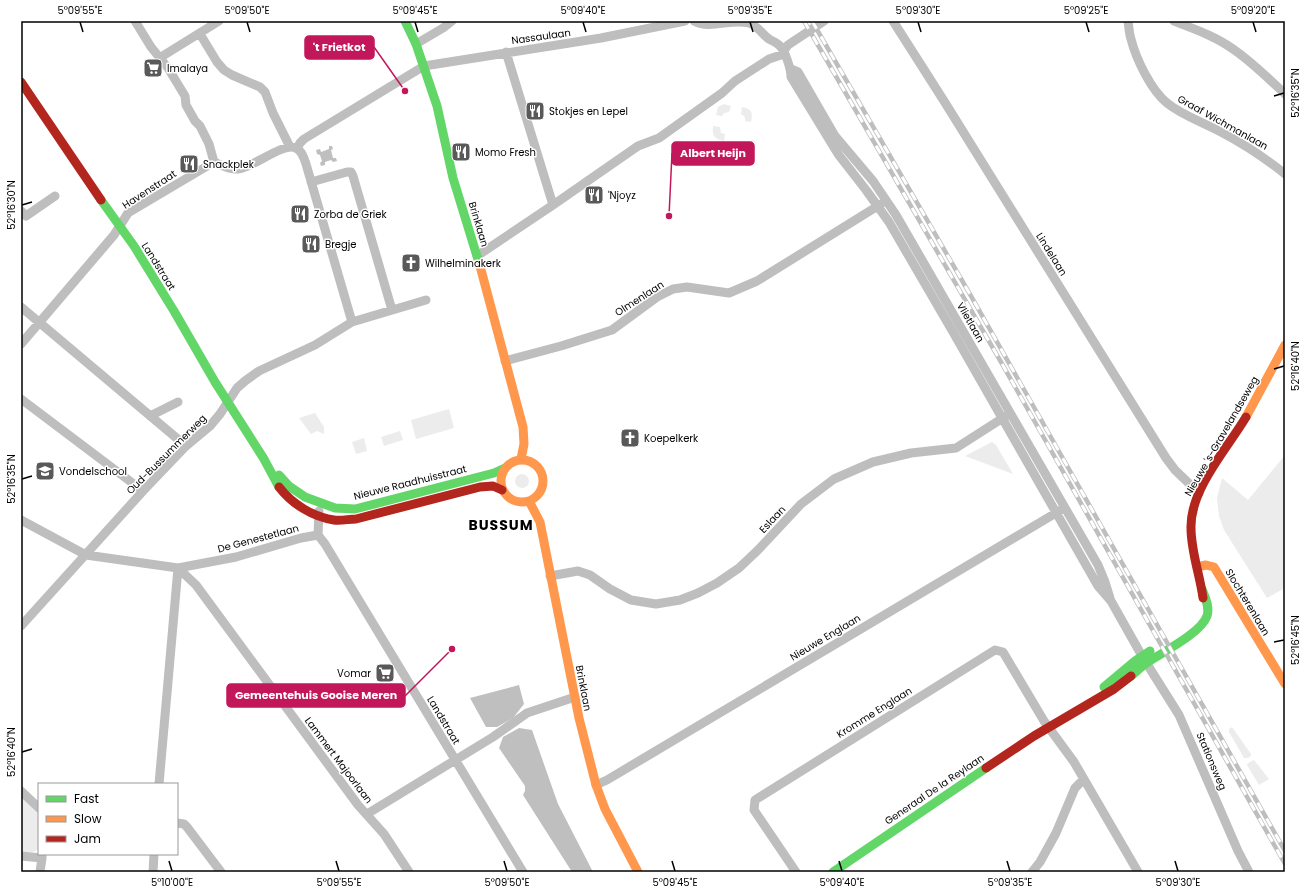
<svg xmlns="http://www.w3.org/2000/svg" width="1306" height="893" font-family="Poppins,sans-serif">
<rect width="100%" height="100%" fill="#fff"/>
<!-- green -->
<path fill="#ececec" d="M724,104L731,106L729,112L724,113L722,116L716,115L718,107Z
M742,107C752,109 753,112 751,122L745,121V117L741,114Z
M713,126L720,127L721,133L725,134L724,141C714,139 712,136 713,126Z
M449,409L454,428L416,439L411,420Z
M315,413L324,427V434L317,431L311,434L299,418Z
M400,431L403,440L384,446L381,437Z
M364,438L367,451L356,454L352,442Z
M992,442L996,445L1013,474L965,456Z
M1285,455V588L1267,598L1224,530L1219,516L1217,498L1222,478L1248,500Z
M515 481a7 7 0 1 1 14 0a7 7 0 1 1-14 0Z
M1232,727L1251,754V756L1248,758H1244L1229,732V729Z
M1254,760L1269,779L1259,785L1247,765L1248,763Z
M21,795L39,812V848C34,854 28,852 21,852Z"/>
<!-- water -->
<path fill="#bfbfbf" d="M329,146H332L333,149L331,150L333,158H336L337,161L333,162L331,160L325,162V165L321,166L320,163L322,161L320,155L317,154L316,150L320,149L321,152L329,149Z
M519,685L524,704L513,718L497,727H486L470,698Z
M519,728L532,730L558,804L593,872H572L523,795L525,791V786L499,748L503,737Z"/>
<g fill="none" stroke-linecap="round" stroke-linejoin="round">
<!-- street -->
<path stroke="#bebebe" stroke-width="9" d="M135,21L151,47L168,68L185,96L186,105L195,121L200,126L209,144L214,162
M694,21C711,30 731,18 749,23C758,26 762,34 769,39C772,41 776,42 779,45C785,50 791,69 791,77L838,154L866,190L889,222L953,332L1098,586L1111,601L1142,656L1179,715L1238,851L1249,872
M893,21L944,101L1166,458L1175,470L1199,493
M1128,21C1129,27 1129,33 1131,39C1136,59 1151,90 1167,103C1183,116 1203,122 1221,132C1244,144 1265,158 1285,174
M1174,21C1194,29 1215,36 1233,49C1252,62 1268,78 1285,94
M200,34L217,62L224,70L232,75L260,87L265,92L273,113L290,147
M416,44L443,28L452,21
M506,52L553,205
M161,57L219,21
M791,69L798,72L835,136L873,181L896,215L1098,565L1105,582L1110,598
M297,149L300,143L304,139L424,66L601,38L685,21
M214,162C221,165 229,170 238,169C253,168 283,142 296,148C302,151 304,158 306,164L352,322
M311,182L347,172H351L353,176L392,310
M21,211L26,216L55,196
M477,256L553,205L638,146L659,138L722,93L735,81L769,59L781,55L788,45L824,21
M21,307L186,446
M21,344L114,235L128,213L214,162
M505,361L561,346L612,330L657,297L673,289L687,287L729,293L757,281L881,204
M21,399L143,491
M150,416L178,402
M319,511L318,535L325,544L523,872
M21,520L86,555L178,568L236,557L301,538L318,535
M178,568L196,585L358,805L384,834L409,872
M550,576L578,571L590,575L610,589L631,600L656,604L680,600L698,593L717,583L739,568L758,550L801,504L834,479L873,462L911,453L956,448L1006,416
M21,626L143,491L186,446L210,426L220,414L237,388L245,381L259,371L315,345L352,322L426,300
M159,784L178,568
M596,785L607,780L1061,510
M21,791L39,808
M367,814L493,737L527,713L575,697
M177,823L184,824L187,827L221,872
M21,856L42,858V854
M40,872L42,858
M153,872L154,854
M796,872L754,810L755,800L995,650L1003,652L1044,721L1074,762L1138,872
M1032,872L1040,862L1056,833L1075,788L1084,779"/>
<!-- fast -->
<path stroke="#63d668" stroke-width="9" d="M405,21L416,44L437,106L453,178L480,266
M101,200L134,246L174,311L215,382L264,459L279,487
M279,475L289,486L305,497L335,508L355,509L494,473L505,468
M1131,676C1137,671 1142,666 1148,662C1163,652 1201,633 1207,616C1210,607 1205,597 1202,589
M1104,687L1135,661L1150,651
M833,872L986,768"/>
<!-- slow -->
<path stroke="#ff974d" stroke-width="9" d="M480,266L523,427L524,444L521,459
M1246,417L1285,345
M501 481a21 21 0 1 1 42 0a21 21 0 1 1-42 0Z
M529,501L540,522L579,718L596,785L605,809L638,872
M1197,567L1206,565L1214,567L1285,684"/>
<!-- jam -->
<path stroke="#b3261e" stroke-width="9" d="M21,82L101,200
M279,487C292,504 313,517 334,520C341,521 349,519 356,519L480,487L493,486L502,490
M1203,598C1200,575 1191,552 1191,528C1190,489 1227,449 1246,417
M986,768L1034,736L1114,689L1131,676"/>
<!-- rail casing -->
<g stroke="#bebebe" stroke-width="4.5">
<path id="rail" d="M804,21L1001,362L1285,864
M812,21L971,296L1285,851"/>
</g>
<!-- rail -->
<use href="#rail" stroke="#fff" stroke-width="3" stroke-dasharray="9" stroke-linecap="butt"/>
</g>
<!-- ticks -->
<path fill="none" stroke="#000" stroke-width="1.5" d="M80,22L83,32M247,22L250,32M415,22L418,32M583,22L586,32M750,22L753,32M918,22L921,32M1086,22L1089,32M1253,22L1256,32M1274,96L1284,93M22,205L32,202M1274,369L1284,366M22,479L32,476M1274,642L1284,640M22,752L32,749M169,861L172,871M336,861L339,871M504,861L507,871M672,861L675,871M839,861L842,871M1007,861L1010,871M1175,861L1178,871"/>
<!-- icons -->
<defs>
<g id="supermarket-square" transform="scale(1)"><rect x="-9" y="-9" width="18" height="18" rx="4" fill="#595959" stroke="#fff"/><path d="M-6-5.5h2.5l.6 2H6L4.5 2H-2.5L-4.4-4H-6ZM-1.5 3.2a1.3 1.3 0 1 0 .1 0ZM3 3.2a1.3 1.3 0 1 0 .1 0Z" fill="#fff"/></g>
<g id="restaurant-square" transform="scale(1)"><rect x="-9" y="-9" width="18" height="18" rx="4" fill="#595959" stroke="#fff"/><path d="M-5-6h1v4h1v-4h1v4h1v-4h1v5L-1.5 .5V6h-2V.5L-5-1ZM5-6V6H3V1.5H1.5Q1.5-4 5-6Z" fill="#fff"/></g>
<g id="church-square" transform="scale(1)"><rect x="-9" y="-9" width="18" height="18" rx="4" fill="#595959" stroke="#fff"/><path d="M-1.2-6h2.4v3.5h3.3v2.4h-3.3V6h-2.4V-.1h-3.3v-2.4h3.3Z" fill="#fff"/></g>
<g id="school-square" transform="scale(1)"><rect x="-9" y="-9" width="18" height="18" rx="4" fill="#595959" stroke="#fff"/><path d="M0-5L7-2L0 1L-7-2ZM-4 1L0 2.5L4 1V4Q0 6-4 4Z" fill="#fff"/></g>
</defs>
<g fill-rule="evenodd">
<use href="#supermarket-square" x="153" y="68"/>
<use href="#restaurant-square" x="535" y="111"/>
<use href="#restaurant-square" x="461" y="152"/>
<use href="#restaurant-square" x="189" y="164"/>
<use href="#restaurant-square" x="594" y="195"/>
<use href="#restaurant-square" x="300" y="214"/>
<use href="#restaurant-square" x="311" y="244"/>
<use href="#church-square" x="411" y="263"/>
<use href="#church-square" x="630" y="438"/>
<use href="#school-square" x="45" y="471"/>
<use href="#supermarket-square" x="385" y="673"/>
</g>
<g text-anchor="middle" stroke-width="3" stroke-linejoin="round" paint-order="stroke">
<!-- street labels -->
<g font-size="10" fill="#000" stroke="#fff">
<text transform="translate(541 36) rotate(-8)" y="4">Nassaulaan</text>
<text transform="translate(1223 122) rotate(29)" y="4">Graaf Wichmanlaan</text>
<text transform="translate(149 189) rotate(-33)" y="4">Havenstraat</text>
<text transform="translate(479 224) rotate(73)" y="4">Brinklaan</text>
<text transform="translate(1052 254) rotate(58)" y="4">Lindelaan</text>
<text transform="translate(159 266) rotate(58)" y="4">Landstraat</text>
<text transform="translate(639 298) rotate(-33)" y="4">Olmenlaan</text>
<text transform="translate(971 322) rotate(60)" y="4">Vlietlaan</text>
<text transform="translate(1221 436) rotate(-60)" y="4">Nieuwe 's-Gravelandseweg</text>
<text transform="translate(166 454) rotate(-45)" y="4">Oud-Bussummerweg</text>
<text transform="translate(410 482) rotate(-14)" y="4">Nieuwe Raadhuisstraat</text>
<text transform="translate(772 519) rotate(-47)" y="4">Eslaan</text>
<text transform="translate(258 538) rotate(-15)" y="4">De Genestetlaan</text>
<text transform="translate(1248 602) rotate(59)" y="4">Slochterenlaan</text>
<text transform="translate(825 637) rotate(-31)" y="4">Nieuwe Englaan</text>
<text transform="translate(584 688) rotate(79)" y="4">Brinklaan</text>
<text transform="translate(874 712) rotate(-32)" y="4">Kromme Englaan</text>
<text transform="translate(444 720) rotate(59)" y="4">Landstraat</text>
<text transform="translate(339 760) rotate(53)" y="4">Lammert Majoorlaan</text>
<text transform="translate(1212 761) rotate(67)" y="4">Stationsweg</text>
<text transform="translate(934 789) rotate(-34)" y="4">Generaal De la Reylaan</text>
</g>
<!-- poi labels -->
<g font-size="10" fill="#000" stroke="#fff" text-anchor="start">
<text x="167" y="72">Imalaya</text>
<text x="549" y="115">Stokjes en Lepel</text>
<text x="475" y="156">Momo Fresh</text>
<text x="203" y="168">Snackplek</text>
<text x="608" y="199">'Njoyz</text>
<text x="314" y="218">Zorba de Griek</text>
<text x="325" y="248">Bregje</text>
<text x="425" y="267">Wilhelminakerk</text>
<text x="644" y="442">Koepelkerk</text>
<text x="59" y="475">Vondelschool</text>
<text x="371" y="677" text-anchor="end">Vomar</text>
</g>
<!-- district labels -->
<g font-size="14" font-weight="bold" letter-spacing="1" fill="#000" stroke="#fff">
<text x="501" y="530">BUSSUM</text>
</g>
</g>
<!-- callouts -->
<path fill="none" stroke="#c2185b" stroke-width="1.5" d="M405 91L374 47M669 216L672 153M452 649L405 696"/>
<g fill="#c2185b" stroke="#fff" stroke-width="1.5">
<circle cx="405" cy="91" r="4"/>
<circle cx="669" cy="216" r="4"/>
<circle cx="452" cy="649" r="4"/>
</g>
<g fill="#c2185b" stroke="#c2185b" stroke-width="1.5">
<rect x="305" y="36" width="69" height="23" rx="4"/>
<rect x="672" y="142" width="82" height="23" rx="4"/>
<rect x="227" y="684" width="178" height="23" rx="4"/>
</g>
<g font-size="11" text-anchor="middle" font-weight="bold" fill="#fff">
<text x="339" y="51">'t Frietkot</text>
<text x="713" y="157">Albert Heijn</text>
<text x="316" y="699">Gemeentehuis Gooise Meren</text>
</g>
<!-- border -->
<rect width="1306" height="893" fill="none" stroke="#ffffff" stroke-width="44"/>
<!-- legend -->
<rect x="38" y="783" width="140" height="72" fill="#ffffff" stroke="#999999"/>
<rect x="46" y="796" width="20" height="6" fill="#63d668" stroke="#999999"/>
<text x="74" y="803" font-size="12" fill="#000000">Fast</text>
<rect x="46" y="816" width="20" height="6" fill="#ff974d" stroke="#999999"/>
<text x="74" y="823" font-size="12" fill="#000000">Slow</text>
<rect x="46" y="836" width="20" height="6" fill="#b3261e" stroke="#999999"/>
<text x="74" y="843" font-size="12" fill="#000000">Jam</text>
<rect x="22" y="22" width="1262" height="849" fill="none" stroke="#000" stroke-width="1.5"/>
<g font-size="10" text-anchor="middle" fill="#000">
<text x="80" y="14">5°09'55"E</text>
<text x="247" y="14">5°09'50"E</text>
<text x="415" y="14">5°09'45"E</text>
<text x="583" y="14">5°09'40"E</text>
<text x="750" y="14">5°09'35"E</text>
<text x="918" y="14">5°09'30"E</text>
<text x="1086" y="14">5°09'25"E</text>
<text x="1253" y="14">5°09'20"E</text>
<text transform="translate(1295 93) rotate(-90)" y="4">52°16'35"N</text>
<text transform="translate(11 205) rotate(-90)" y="4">52°16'30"N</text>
<text transform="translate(1295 366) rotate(-90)" y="4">52°16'40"N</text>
<text transform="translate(11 479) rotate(-90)" y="4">52°16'35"N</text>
<text transform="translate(1295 640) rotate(-90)" y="4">52°16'45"N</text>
<text transform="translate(11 752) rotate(-90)" y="4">52°16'40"N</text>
<text x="172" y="886">5°10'00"E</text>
<text x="339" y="886">5°09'55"E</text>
<text x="507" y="886">5°09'50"E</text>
<text x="675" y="886">5°09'45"E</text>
<text x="842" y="886">5°09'40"E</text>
<text x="1010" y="886">5°09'35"E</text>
<text x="1178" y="886">5°09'30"E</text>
</g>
</svg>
